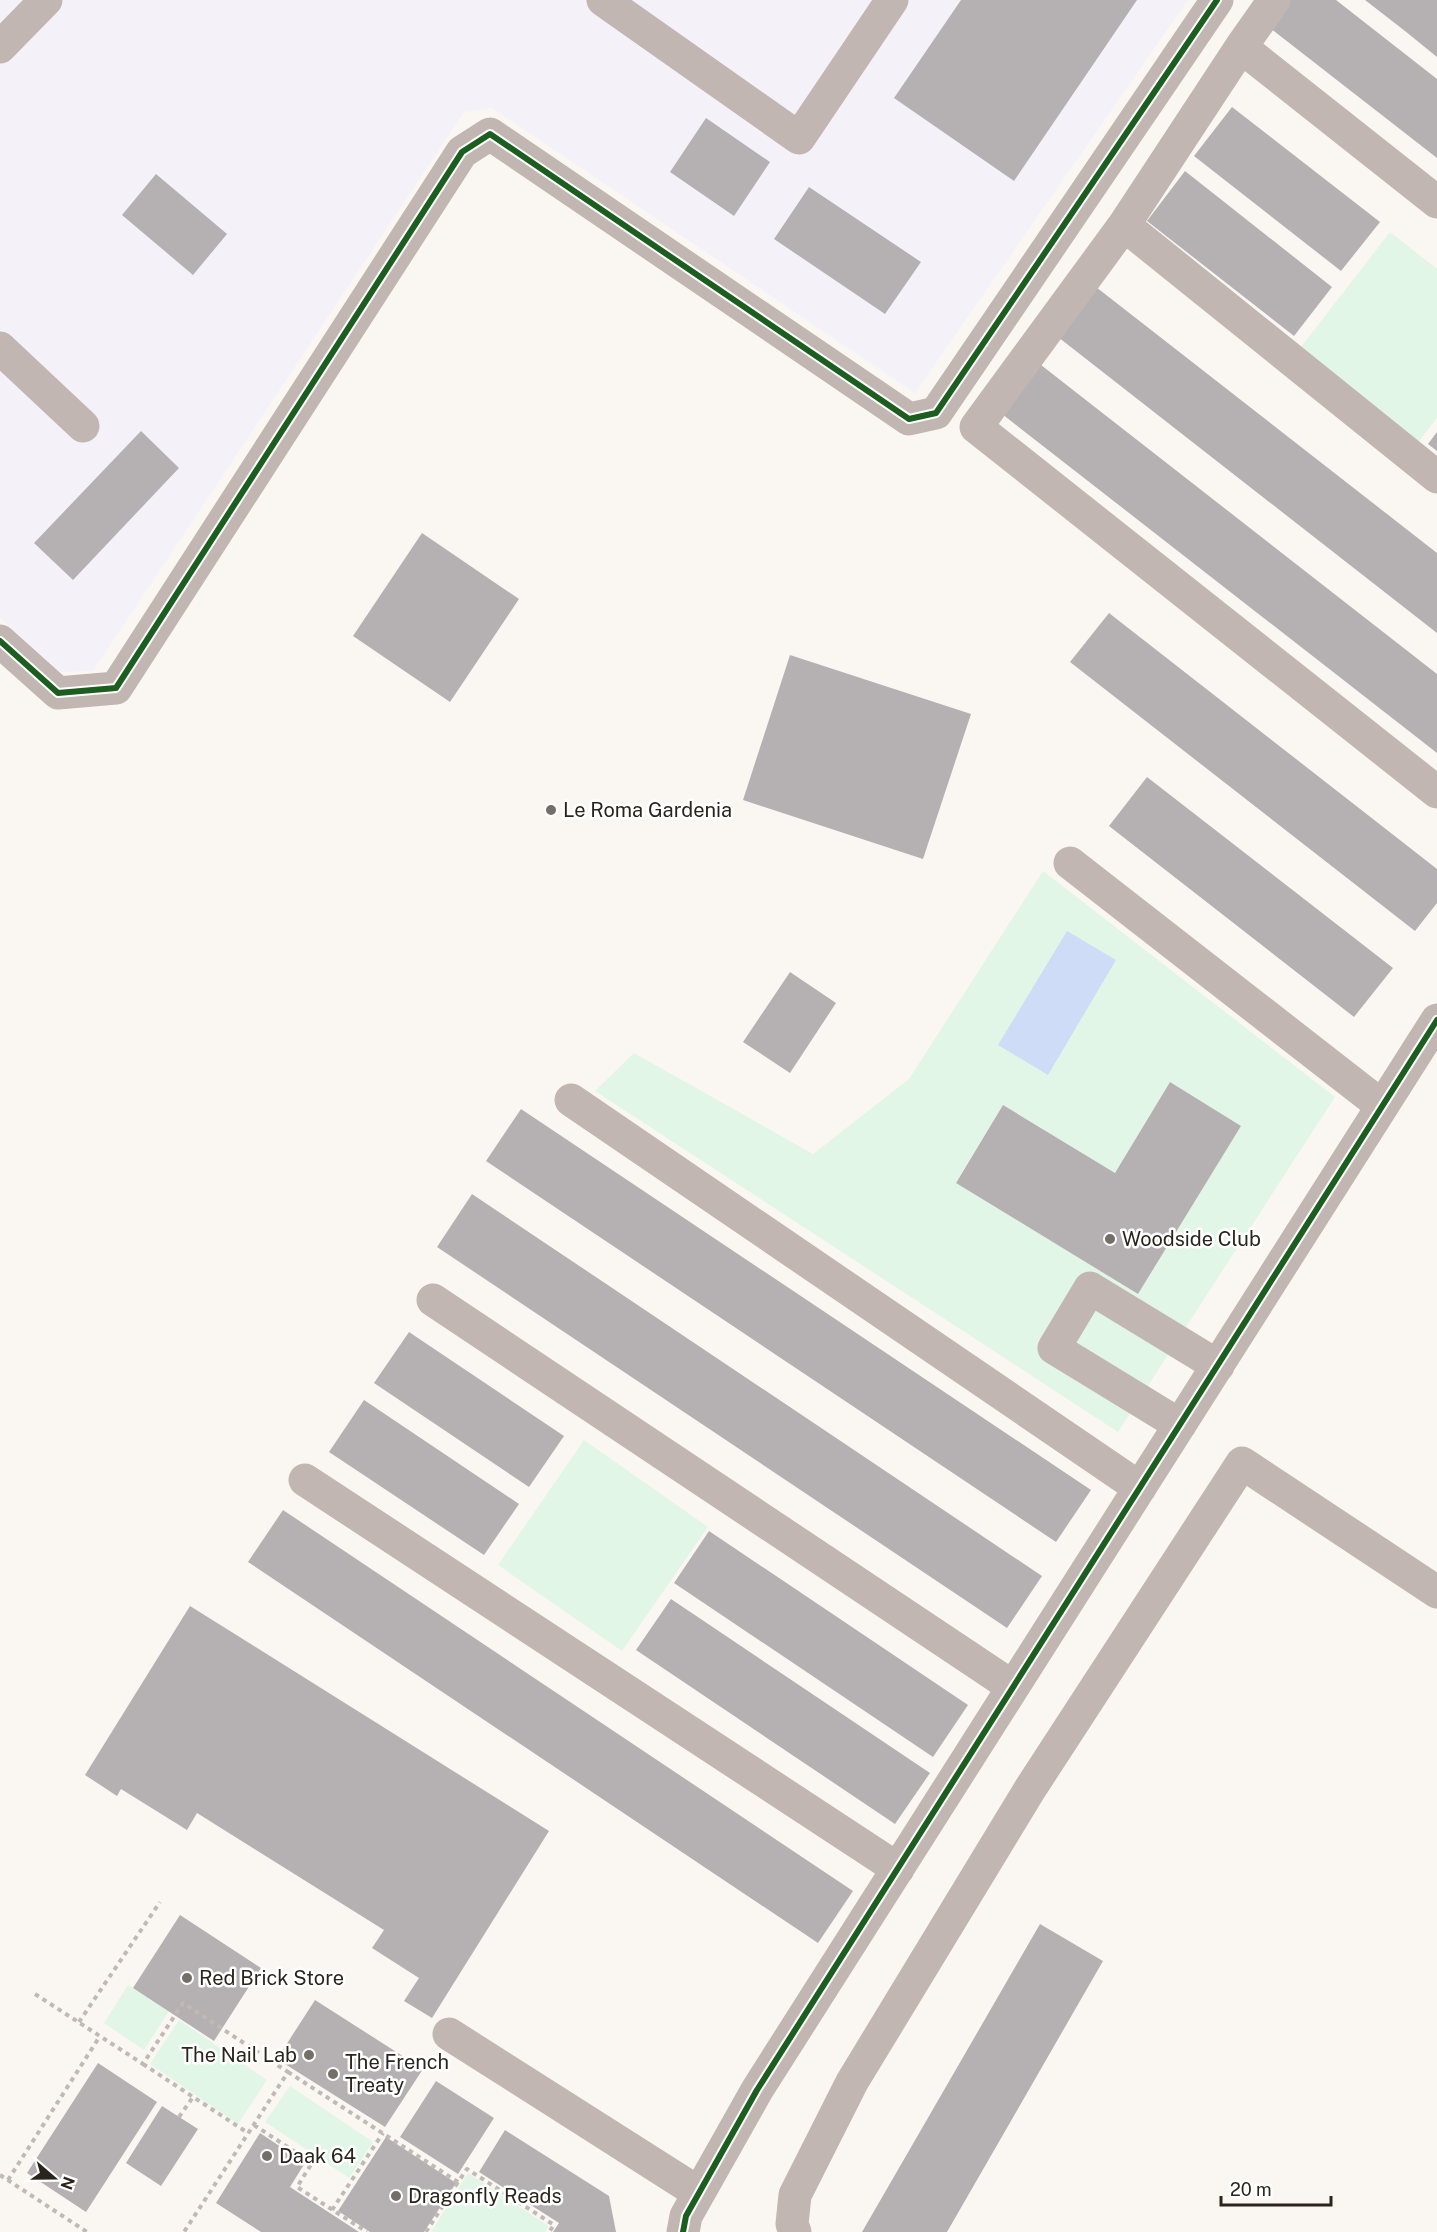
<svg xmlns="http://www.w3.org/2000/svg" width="1437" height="2232" font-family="'Public Sans',sans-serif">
<rect width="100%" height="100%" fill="#faf7f2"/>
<!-- education -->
<path fill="#f4f1f9" d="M0,0H1188L915,393L492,108L464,112L93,671L60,672L0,618Z"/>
<!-- green -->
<path fill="#e1f6e6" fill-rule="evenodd" d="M1390,232L1437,269V418L1416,445L1297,352Z
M1043,871L1335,1097L1118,1432L595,1091L634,1053L813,1154L909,1079ZM1170,1082L1241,1126L1138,1294L956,1182L1003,1105L1115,1173Z
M584,1440L708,1527L622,1651L498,1565Z
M128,1985L169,2011L144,2050L104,2023Z
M179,2020L267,2080L238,2124L150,2064Z
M290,2086L373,2142L349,2178L265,2122Z
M468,2173L549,2226L545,2232H431Z"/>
<!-- water -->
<path fill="#cfdcf8" d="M1067,931L1116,960L1048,1075L998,1045Z"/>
<!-- building -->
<path fill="#b5b1b3" d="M961,0H1137L1014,181L894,98Z
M1278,0H1336L1437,79V158L1261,21Z
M1365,0H1437V57L1405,31Z
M1232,107L1380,222L1341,271L1194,156Z
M706,118L770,162L734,216L670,172Z
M1185,171L1332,287L1294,336L1147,221Z
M156,174L227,234L193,275L122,215Z
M809,187L921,262L885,314L774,239Z
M1096,287L1437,553V633L1058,337Z
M1041,365L1437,674V753L1002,414Z
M141,431L179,468L73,580L34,543Z
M1437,432V451L1428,444Z
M422,533L519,599L450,702L353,636Z
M1109,613L1437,869V903L1415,931L1070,662Z
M790,655L971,714L923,859L743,800Z
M1147,777L1393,968L1354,1017L1109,826Z
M790,972L836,1003L790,1073L743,1042Z
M1170,1082L1241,1126L1138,1294L956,1183L1003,1105L1115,1173Z
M521,1109L1091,1490L1056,1542L486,1161Z
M472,1194L1042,1576L1007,1628L437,1247Z
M409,1332L564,1436L529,1487L374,1383Z
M364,1400L519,1504L484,1555L329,1452Z
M283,1510L853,1891L818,1943L248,1562Z
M709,1531L968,1705L933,1757L674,1583Z
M671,1599L930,1773L895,1824L636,1650Z
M190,1606L549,1831L432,2018L404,2001L419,1978L372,1948L384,1930L197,1813L187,1830L121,1789L117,1796L85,1775Z
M180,1915L261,1968L214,2041L133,1988Z
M1040,1924L1103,1961L947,2232H862Z
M315,2000L423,2069L385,2127L277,2059Z
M98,2063L157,2102L86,2212L27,2173Z
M436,2081L494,2118L458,2174L400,2137Z
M162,2106L198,2129L161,2186L126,2163Z
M505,2130L609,2196L616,2232H553L559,2223L479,2172Z
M260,2133L305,2163L290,2187L359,2232H261L216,2203Z
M386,2137L456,2183L424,2232H370L338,2211Z"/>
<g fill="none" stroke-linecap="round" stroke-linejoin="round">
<!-- path -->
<path stroke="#c0bab6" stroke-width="4" stroke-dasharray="4.5 4.5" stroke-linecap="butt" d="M35,1994L143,2064L183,2003L288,2072L184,2232
M79,2022L160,1902
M143,2064L248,2133
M288,2072L458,2182L467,2169L554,2225L549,2232
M179,2117L193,2097
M254,2125L312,2163L297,2187L367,2232
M0,2175L87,2232
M8,2180L100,2036
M332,2210L383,2133
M426,2232L458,2182"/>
<!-- minor -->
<path stroke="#c1b6b1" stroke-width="33" d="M603,0L799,138L892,0
M0,47L46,0
M1241,47L1274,0
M1437,202L1241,47L1124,225L976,427L1437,792
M1124,225L1437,477
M0,348L83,426
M0,641L58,693L116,688L462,152L490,134L909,419L936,413L1217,0
M1070,863L1382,1106
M571,1100L1140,1488
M433,1300L1013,1687
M1180,1425L1054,1348L1090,1288L1218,1366
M305,1480L898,1869
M449,2034L699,2193
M683,2232L686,2216L757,2090L1437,1020
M795,2232L792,2224L795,2195L852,2082L1030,1789L1242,1463L1437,1592"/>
<!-- cycleway casing -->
<g stroke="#fff" stroke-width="10">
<path id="cycleway" d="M0,641L58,693L116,688L462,152L490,134L909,419L936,413L1217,0
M683,2232L686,2216L757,2090L1437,1020"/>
</g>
<!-- cycleway -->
<use href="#cycleway" stroke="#1b5e20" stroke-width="6"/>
</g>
<!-- markers -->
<g fill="#736e67" stroke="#fff" stroke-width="2">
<circle cx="551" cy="810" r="6"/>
<circle cx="1110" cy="1239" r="6"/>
<circle cx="187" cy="1978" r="6"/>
<circle cx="309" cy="2055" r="6"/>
<circle cx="333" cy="2074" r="6"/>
<circle cx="267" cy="2156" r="6"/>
<circle cx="396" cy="2196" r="6"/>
</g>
<g text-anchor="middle" stroke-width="5" stroke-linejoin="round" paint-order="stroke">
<!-- poi labels -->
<g font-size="20" fill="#2a251c" stroke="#fff" text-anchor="start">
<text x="563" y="817">Le Roma Gardenia</text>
<text x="1122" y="1246">Woodside Club</text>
<text x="199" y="1985">Red Brick Store</text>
<text x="297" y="2062" text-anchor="end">The Nail Lab</text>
<text x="345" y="2069">The French<tspan x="345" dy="23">Treaty</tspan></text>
<text x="279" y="2163">Daak 64</text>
<text x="408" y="2203">Dragonfly Reads</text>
</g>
</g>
<!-- north arrow -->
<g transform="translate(54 2178) rotate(110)" stroke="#ffffff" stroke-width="4.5" paint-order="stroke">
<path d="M0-4.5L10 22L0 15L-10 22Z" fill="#2a251c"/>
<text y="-9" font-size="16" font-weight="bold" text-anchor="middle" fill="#2a251c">N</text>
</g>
<!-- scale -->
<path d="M1221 2196v9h110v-9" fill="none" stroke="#2a251c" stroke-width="3"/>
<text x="1230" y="2196" font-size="18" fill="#2a251c" stroke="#ffffff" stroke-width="4.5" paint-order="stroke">20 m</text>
</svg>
